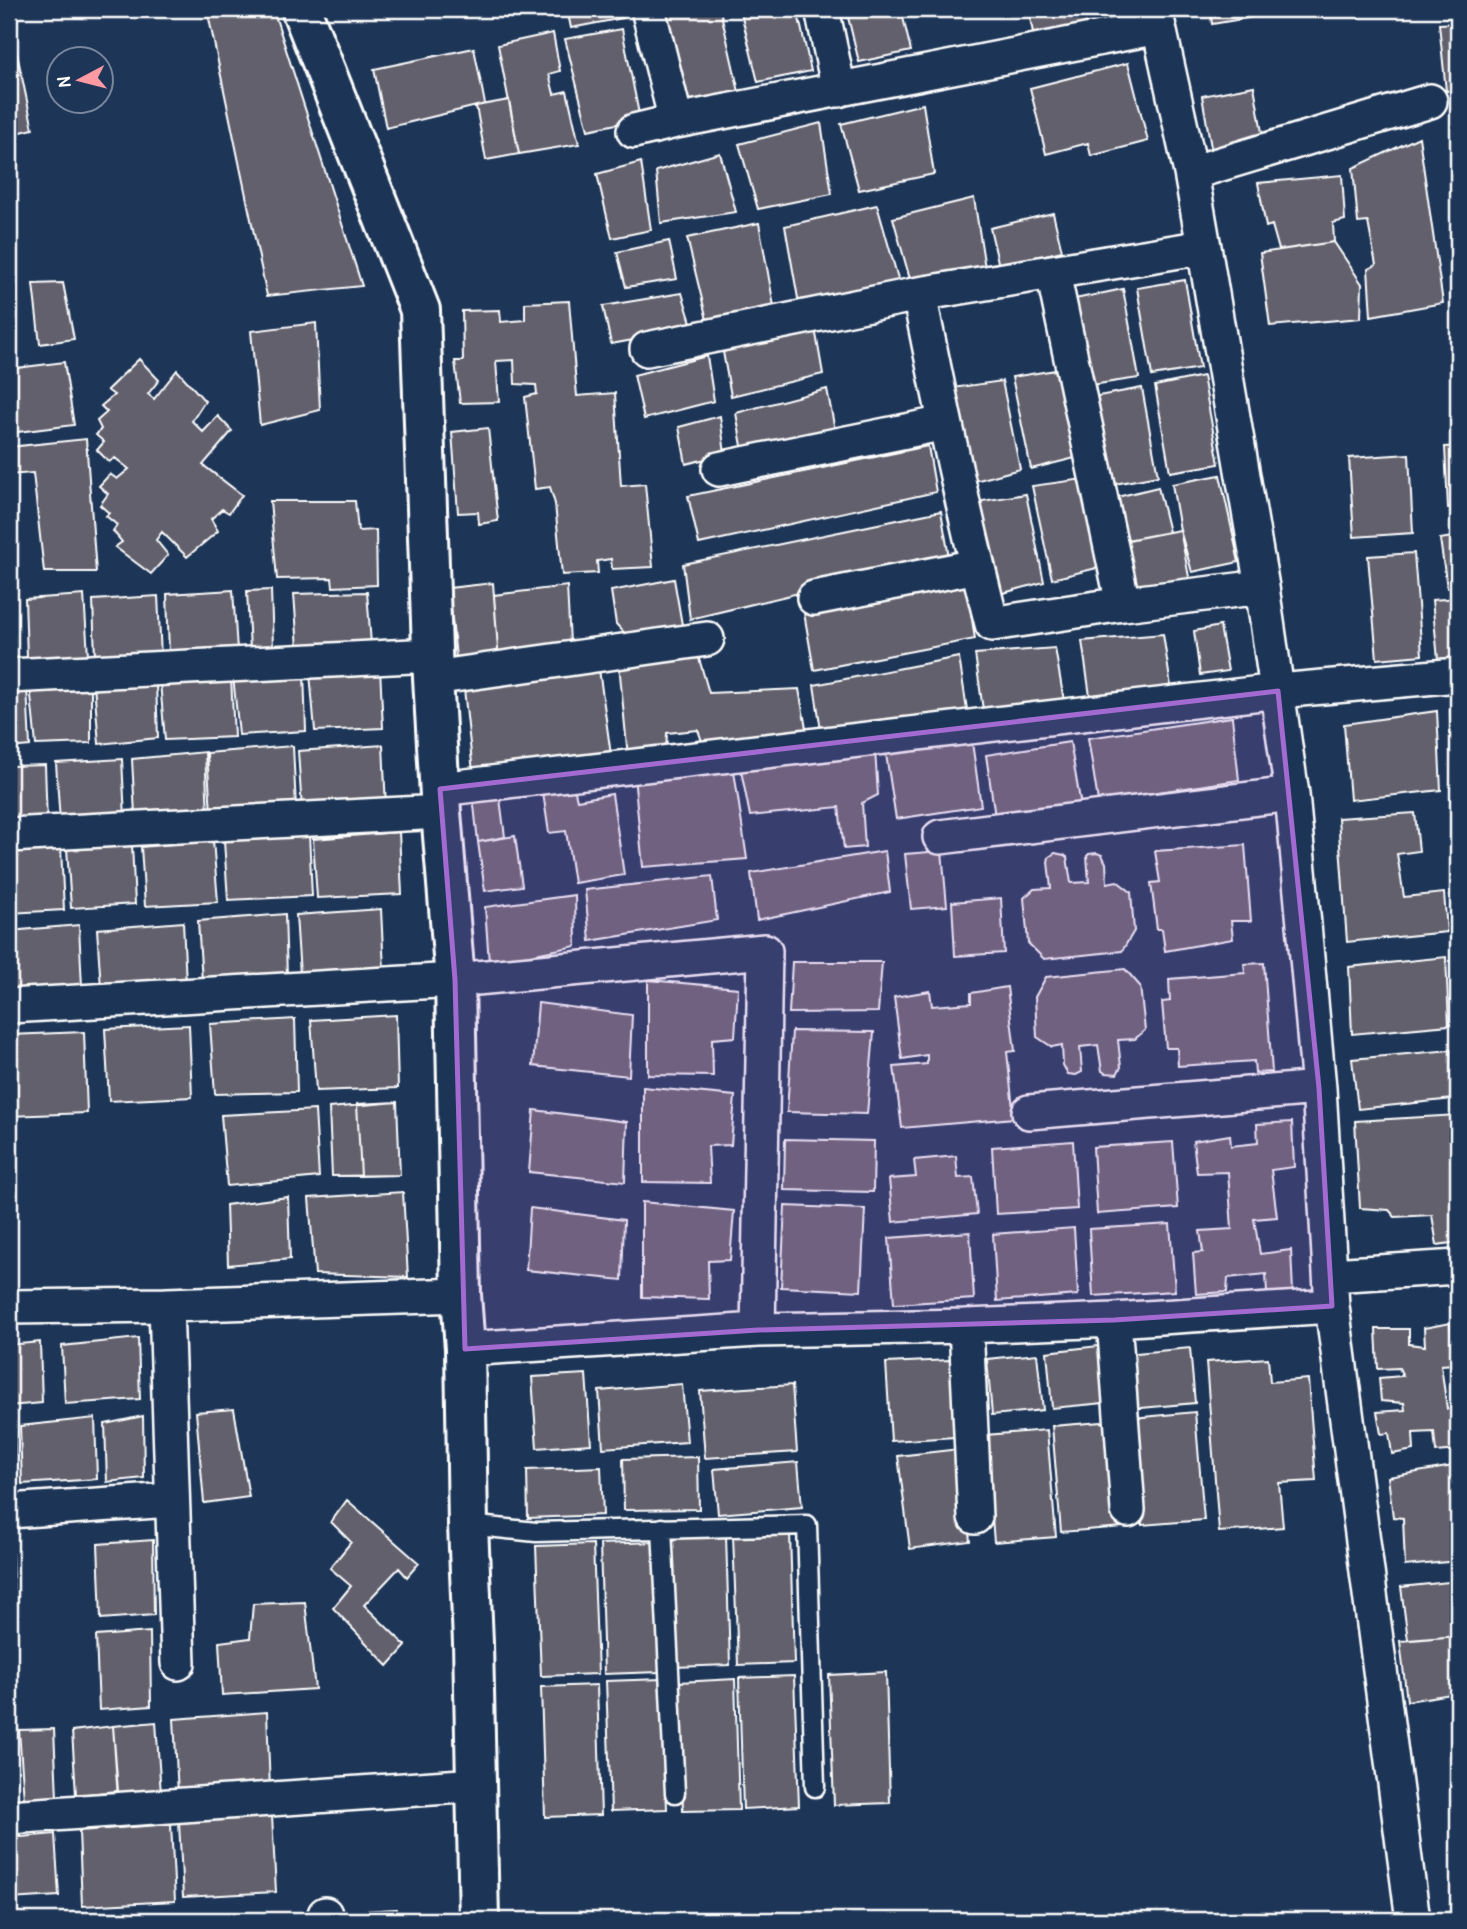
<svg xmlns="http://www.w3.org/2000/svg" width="1467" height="1929" font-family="'Patrick Hand',sans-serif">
<rect width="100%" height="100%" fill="#1d3557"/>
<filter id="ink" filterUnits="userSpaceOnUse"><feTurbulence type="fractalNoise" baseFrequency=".0143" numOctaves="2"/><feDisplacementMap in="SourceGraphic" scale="14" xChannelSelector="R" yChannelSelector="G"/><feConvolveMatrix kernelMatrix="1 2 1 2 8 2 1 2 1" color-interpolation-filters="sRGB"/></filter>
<g filter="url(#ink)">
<!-- building -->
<path fill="#63616d" stroke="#fff" stroke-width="2" d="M207,9H273L362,286L267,296Z
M567,9H621L623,18L571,28Z
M665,9H720L739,92L687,102Z
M740,9H797L811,71L758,82Z
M846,9H901L911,51L859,62Z
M1028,9H1083L1087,27L1034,37Z
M1210,9H1282L1283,12L1212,24Z
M1458,23V90L1446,91L1439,24Z
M622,29L640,119L588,130L565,39Z
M553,33L560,71L549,74L554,94L567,91L579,144L519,154L498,45Z
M13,35L33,129L9,135V36Z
M474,48L485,104L386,128L374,69Z
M1128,63L1148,141L1091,156L1088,143L1046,154L1030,88Z
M1254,86L1264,144L1212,153L1202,96Z
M509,100L519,154L486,160L476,106Z
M923,104L934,174L859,190L841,124Z
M821,123L832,194L758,209L739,144Z
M1419,137L1443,303L1371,316L1368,269L1376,265L1368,222L1358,223L1353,168Z
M720,153L736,212L661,223L656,171Z
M641,162L651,230L612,238L597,174Z
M1342,175L1345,220L1333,223L1334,242L1279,250L1272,225L1266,227L1258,183Z
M974,198L985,268L911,283L893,218Z
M877,205L899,282L799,304L785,226Z
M1053,213L1062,251L999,266L990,228Z
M759,223L775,312L708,324L687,238Z
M669,241L677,279L626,287L617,252Z
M1334,242L1362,284L1361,318L1270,326L1260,253Z
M1185,280L1200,368L1152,376L1137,288Z
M63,283L74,339L40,344L33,284Z
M1123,289L1139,378L1091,385L1075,299Z
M682,293L693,329L611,344L603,306Z
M569,301L577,396L615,393L621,486L645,484L653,567L612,569L611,559L597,561L598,573L562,575L555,504L550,487L535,489L525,397L537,394L536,385L515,384L514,360L496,361L499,402L460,403L455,361H463L462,311L500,310L501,322L525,320V303Z
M316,323L320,410L260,425L251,331Z
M815,328L823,374L731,396L723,352Z
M707,356L714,401L644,419L634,375Z
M139,359L159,380L148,394L154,399L177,370L205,401L192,421L203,432L218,416L232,431L203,465L242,495L229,513L222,509L211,519L218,531L187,557L162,532L156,540L168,555L151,574L115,547L122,542L113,531L117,525L106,516L109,513L100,505L108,494L99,486L110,474L117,479L129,469L115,458L109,462L97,450L104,442L96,435L101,429L97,421L107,412L101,406L114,395L107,390Z
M64,362L74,425L9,433V369Z
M1062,369L1079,457L1031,469L1012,377Z
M1203,376L1219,464L1170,472L1155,386Z
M1002,381L1020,469L971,482L952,388Z
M1142,388L1158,476L1109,485L1093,397Z
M827,389L836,435L744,457L736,413Z
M720,416L725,454L686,464L679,427Z
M488,428L498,521L479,524L478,512L458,513L452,432Z
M86,439L96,572H44L33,473L9,475V447Z
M928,446L936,492L699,544L688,496Z
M1458,446V507L1448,508L1445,447Z
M1409,454L1413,533L1354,537L1349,458Z
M1220,475L1239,562L1192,572L1180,530L1172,484Z
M1083,479L1101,567L1052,579L1032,486Z
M1158,487L1169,532L1128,540L1117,497Z
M1026,494L1044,582L996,595L976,502Z
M270,501H355L358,531L376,530L377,585L333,587L332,578L277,579Z
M941,511L949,557L690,619L683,564Z
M1180,530L1190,582L1131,593L1121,541Z
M1458,536V587L1447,588L1440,539Z
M1414,553L1422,655L1377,659L1368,556Z
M674,579L684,636L631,640L616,624L611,591Z
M966,580L975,639L814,670L804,613Z
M493,583L499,663L457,668L449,588Z
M567,586L570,643L499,663L494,595Z
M233,590L237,650L169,653L167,594Z
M271,590L273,647L250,650L247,591Z
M367,592L371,644L298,648L294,594Z
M84,595L88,655L27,658L25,599Z
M158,596L161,657L95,659L93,600Z
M1458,598V657L1438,659L1432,600Z
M9,600H11L15,659L9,660Z
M1220,626L1228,671L1200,675L1194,631Z
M1163,634L1172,693L1091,703L1082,641Z
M1055,648L1065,707L984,717L975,654Z
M698,655L709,693L799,689L807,734L703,744L698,730L667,733L666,751L628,757L619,664Z
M959,657L968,716L821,730L814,685Z
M598,662L611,755L473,772L464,689Z
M380,668L383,728L315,731L310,673Z
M304,672L306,731L239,735L233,676Z
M231,677L234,737L165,740L160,682Z
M91,683V743L36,745L30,686Z
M156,683L158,738L99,744L94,685Z
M27,687L30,746L9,748V688Z
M1458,708V781H1455L1450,709Z
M1437,711L1441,790L1350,800L1344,724Z
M1232,717L1239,780L1098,801L1088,738Z
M972,742L981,806L896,819L886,754Z
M1070,742L1081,806L995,817L986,755Z
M383,745L386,807L302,810L298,751Z
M293,746L296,808L211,812L207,753Z
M875,750L878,795L862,803L865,847L844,849L839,807L750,816L739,760Z
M205,752L208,814L135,815L132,759Z
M122,759L125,818L60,822L56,763Z
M733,764L747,859L643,867L634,776Z
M45,765L47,824H9V766Z
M573,783L577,800L612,794L624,875L574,883L566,831L549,833L542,786Z
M499,791L505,837L478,842L473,796Z
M1415,813L1419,851L1397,854L1404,897L1444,893L1447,932L1347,942L1338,818Z
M399,832L402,894L317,898L313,839Z
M309,834L312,896L228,900L224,841Z
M515,836L522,886L485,891L478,842Z
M213,840L218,902L145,906L141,847Z
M132,845L135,904L71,908L67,848Z
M1245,845L1251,921H1231L1233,939L1165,951L1162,929H1157L1151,883L1160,882L1155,851Z
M61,848L64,910L9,913V852Z
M885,851L890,892L757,920L751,873Z
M942,851L947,906L911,909L905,854Z
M1055,853L1064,855L1067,857L1071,883L1089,882L1087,856L1089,854L1097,853L1102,855L1106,863L1107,883L1117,881L1131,892L1134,931L1122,951L1044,959L1028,943L1024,898L1034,889L1051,888L1048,862L1049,857Z
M712,876L717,920L590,941L585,890Z
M575,895L576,946L489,963L485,907Z
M1001,898L1004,953L955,956L952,902Z
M381,909L384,970L300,975L296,915Z
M285,914L287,976L202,981L198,921Z
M183,922L186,984L101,988L97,929Z
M79,925L82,987L9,991V931Z
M1446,957L1449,1025L1352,1034L1349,967Z
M792,962H882L878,1012L789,1013Z
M1264,963L1272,1072L1255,1073L1254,1061L1178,1066L1177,1048H1166L1162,1002L1170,1001L1169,979L1245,973L1244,964Z
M1125,969L1140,986L1145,1030L1135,1039L1118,1040L1121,1067L1117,1074L1105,1073L1102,1071L1098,1045L1080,1047L1082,1072L1076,1075L1068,1074L1063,1065L1062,1045L1052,1047L1037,1037L1035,997L1046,977Z
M648,980L738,988L735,1037L712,1039L713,1076L648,1075Z
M1007,987L1015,1051L1007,1052L1014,1118L902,1128L894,1067L927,1064V1055L902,1059L894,997L930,991L932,1006L971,1003V993Z
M538,1003L632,1015L629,1076L533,1066Z
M396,1015L398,1088L316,1091L311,1020Z
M295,1019L297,1092L215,1094L210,1024Z
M189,1025L192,1097L109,1101L105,1029Z
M792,1031L874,1032L867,1114L787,1112Z
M84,1032L87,1113L9,1116V1035Z
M1451,1050L1453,1099L1358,1109L1352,1059Z
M643,1087L735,1096L731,1145L708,1146L710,1183L643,1182Z
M397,1102L400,1175L361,1176L357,1104Z
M397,1102L400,1175L332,1176L329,1108Z
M315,1110L319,1177L227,1186L221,1115Z
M534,1110L627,1122L625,1182L529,1172Z
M1458,1115V1242L1437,1245L1432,1215L1395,1217L1389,1210L1360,1208L1355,1121Z
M1292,1122L1294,1167L1271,1170L1277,1217L1254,1219L1260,1254L1291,1250L1293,1292L1267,1294L1266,1274L1228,1278L1227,1292L1196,1294L1193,1253L1203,1252L1200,1231L1232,1229L1228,1172L1197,1173L1193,1141L1230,1135L1231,1146L1258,1143L1257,1124Z
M785,1139L874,1141L873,1192L784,1190Z
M1073,1141L1077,1209L996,1214L992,1147Z
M1173,1142L1178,1208L1097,1214L1093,1147Z
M956,1156L958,1178L973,1177L977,1214L893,1222L889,1179L916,1177L914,1160Z
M403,1192L408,1277L315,1274L309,1198Z
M288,1197L290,1259L228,1265L226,1205Z
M642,1202L734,1211L730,1260L708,1261L709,1299L642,1297Z
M785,1206L865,1209L861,1291L781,1287Z
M530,1208L624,1220L622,1280L526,1270Z
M1170,1224L1175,1291L1093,1296L1089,1229Z
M1074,1228L1078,1295L997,1301L993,1234Z
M970,1232L974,1299L894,1304L889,1238Z
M1450,1323L1454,1364L1441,1365L1447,1409L1458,1410V1450L1436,1452L1434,1432L1413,1433L1414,1450L1392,1454L1389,1433L1381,1434L1377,1412L1405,1410L1404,1403L1381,1401L1379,1378L1403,1376L1399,1368L1378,1369L1376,1329H1409V1344L1425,1346L1424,1328Z
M138,1338L140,1399L65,1404L62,1346Z
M40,1342L42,1403L9,1406V1345Z
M1098,1346L1104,1403L1052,1408L1047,1352Z
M1190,1348L1195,1403L1131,1409L1126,1354Z
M1037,1354L1043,1410L992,1415L987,1359Z
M1268,1358L1270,1382L1308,1379L1316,1481L1279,1483L1283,1527L1219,1532L1206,1362Z
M950,1360L955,1437L891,1441L886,1363Z
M586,1374L591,1444L537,1448L532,1377Z
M682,1384L687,1442L603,1448L599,1391Z
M792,1385L797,1452L705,1458L700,1391Z
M234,1409L249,1497L204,1503L196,1412Z
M1195,1412L1204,1520L1142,1525L1133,1418Z
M143,1416L144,1478L107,1482L105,1424Z
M95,1418L97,1479L22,1484L20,1426Z
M14,1421L16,1483H9V1422Z
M1114,1421L1123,1527L1061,1532L1052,1426Z
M1047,1430L1056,1537L994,1542L985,1435Z
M959,1449L970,1541L910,1549L898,1456Z
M698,1457L699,1509L624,1510L623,1459Z
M798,1462L802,1507L718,1514L714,1469Z
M1453,1466V1485H1458V1561L1405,1566L1403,1518L1393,1517L1388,1477Z
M601,1467L603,1515L528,1518L527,1470Z
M347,1500L419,1563L407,1577L399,1568L364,1605L406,1646L388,1666L333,1608L351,1586L330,1568L351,1542L331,1522Z
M790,1533L794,1663L738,1665L733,1535Z
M726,1535L730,1665L674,1667L669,1537Z
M153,1540L154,1615L101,1619L98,1544Z
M656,1542L660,1672L604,1674L600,1544Z
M593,1544L598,1674L541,1676L536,1546Z
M9,1552H12L14,1609H9Z
M1458,1581V1636L1408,1640L1401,1587Z
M305,1602L315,1689L222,1695L219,1642L250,1638L253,1604Z
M150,1632L151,1706L99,1710L96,1636Z
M1458,1636V1693L1407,1701L1400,1641Z
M886,1672L890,1803L834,1805L829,1675Z
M794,1676L799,1806L743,1809L739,1678Z
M662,1679L667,1809L611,1811L606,1681Z
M735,1679L739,1810L683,1811L679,1682Z
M597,1685L601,1815L545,1817L541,1687Z
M267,1712L270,1789L178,1794L174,1719Z
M156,1722L161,1794L118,1799L113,1726Z
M113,1726L118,1791L76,1795L72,1731Z
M54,1729L57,1797L24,1800L19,1730Z
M272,1815L276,1892L183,1897L179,1823Z
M171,1824L175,1901L82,1906L79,1831Z
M55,1834L59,1896L9,1899V1838Z
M396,1909L397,1920H345V1912Z
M303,1913V1920H246V1919Z"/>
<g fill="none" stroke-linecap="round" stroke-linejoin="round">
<!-- service casing -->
<g stroke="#fff" stroke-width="23">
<path id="service" d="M468,1525L536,1532L807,1525L815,1787
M662,1528L675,1793"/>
</g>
<!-- minor casing -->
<g stroke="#fff" stroke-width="38">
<path id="minor" d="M648,9L676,121
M822,9L839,90
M1155,9L1191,173L1204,247L1262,587L1292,794L1319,1088L1332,1306L1413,1920
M634,131L676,121L1158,27
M1191,173L1430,101
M1053,273L1123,604
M919,294C941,405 964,515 992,624L1123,604L1262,587
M647,349L919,294L1204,247
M719,469L945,423
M814,598L977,566
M9,676L432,655
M433,678L707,639
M440,789L1278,691L1458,675
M9,835L441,812
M940,837L1292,794
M9,1006L455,980L765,951L758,1330
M1029,1112L1319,1088
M1331,1275L1458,1267
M166,1305L178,1663
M9,1307L166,1305L461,1295
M1114,1320L1128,1510
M966,1326L975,1517
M465,1349L758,1330L966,1326L1114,1320L1332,1306
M9,1511L171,1500
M9,1817L477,1785
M325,1914L326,1920"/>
</g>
<!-- tertiary casing -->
<g stroke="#fff" stroke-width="44">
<path id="tertiary" d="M301,9L420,310L433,678L441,812L455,980L461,1295L465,1349L468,1525L473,1643L479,1920"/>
</g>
<!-- service -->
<use href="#service" stroke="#1d3557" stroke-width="18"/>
<!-- minor -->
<use href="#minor" stroke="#1d3557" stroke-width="33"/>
<!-- tertiary -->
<use href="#tertiary" stroke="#1d3557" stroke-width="38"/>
</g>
</g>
<!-- marked area -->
<path fill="#a36bd2" fill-opacity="0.2" stroke="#a36bd2" stroke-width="5" stroke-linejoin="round" d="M1278,691L1319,1088L1332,1306L1114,1320L758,1330L465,1349L455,980L440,789Z"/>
<!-- margin -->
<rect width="1467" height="1929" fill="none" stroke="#1d3557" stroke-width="35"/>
<rect x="18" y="18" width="1432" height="1894" fill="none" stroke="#fff" stroke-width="2.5" filter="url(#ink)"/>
<!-- north arrow -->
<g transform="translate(80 80) rotate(263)"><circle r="33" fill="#1d3557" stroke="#77869a" stroke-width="2"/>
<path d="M0-5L12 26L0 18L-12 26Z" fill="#ff9aa2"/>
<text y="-10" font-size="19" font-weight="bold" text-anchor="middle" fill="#ffffff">N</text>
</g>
</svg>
